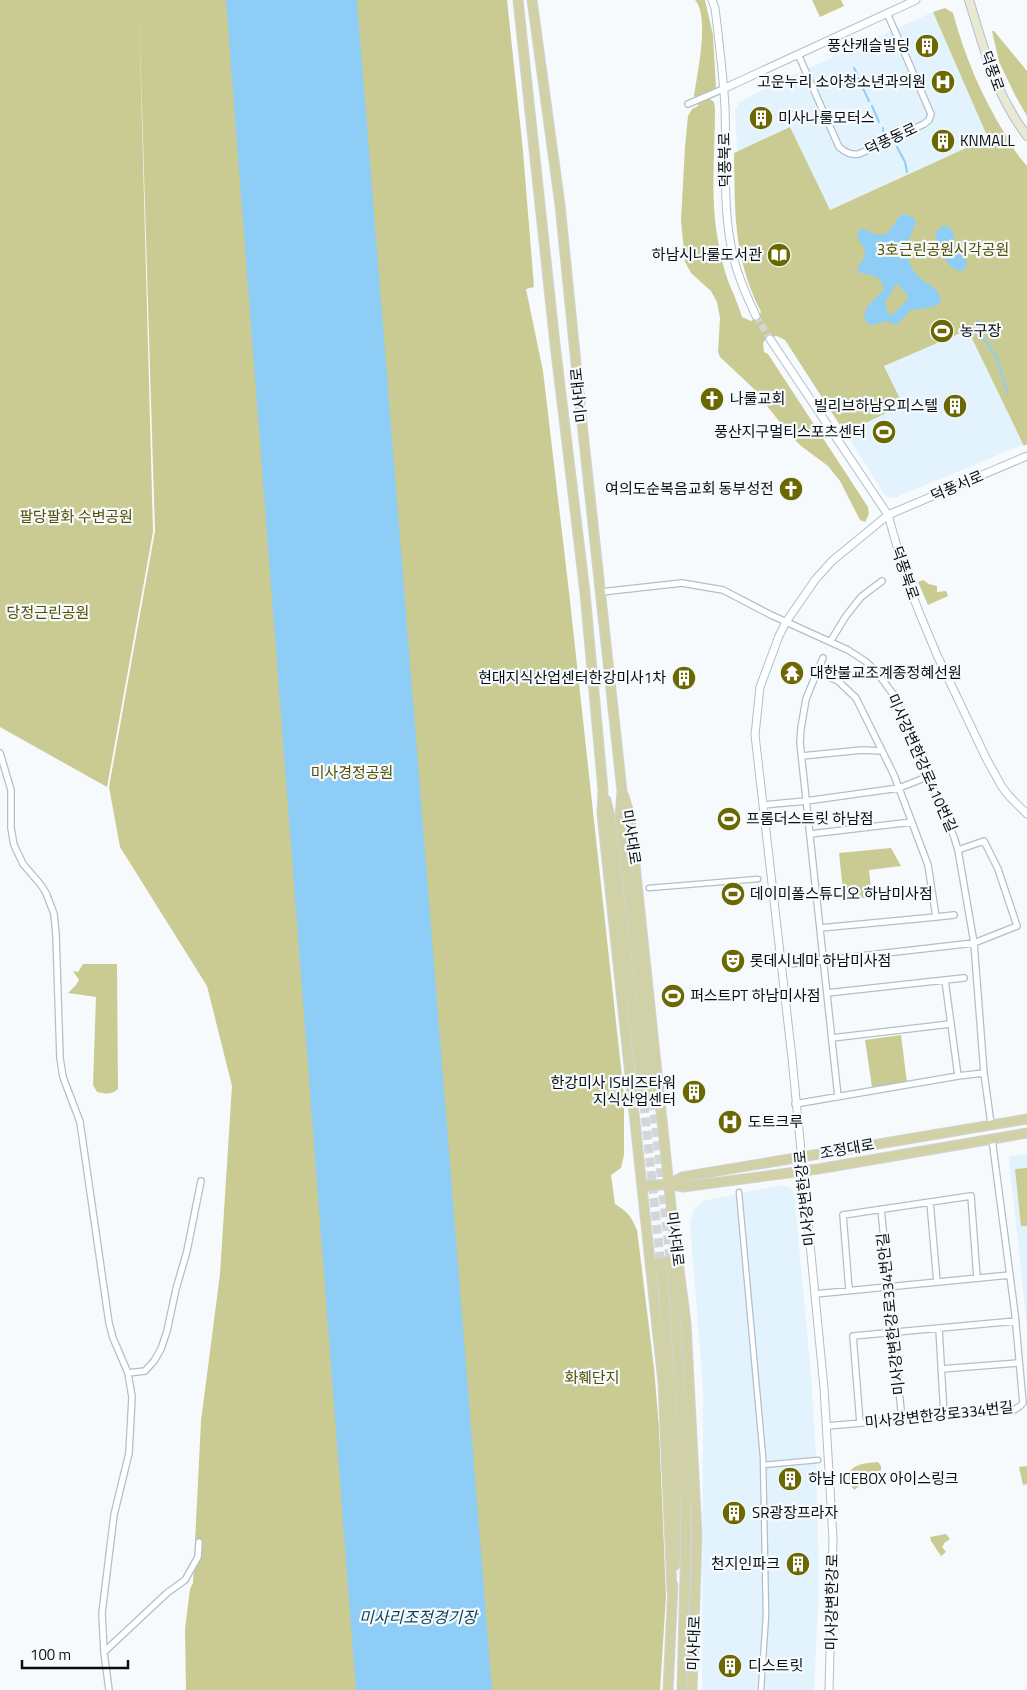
<svg xmlns="http://www.w3.org/2000/svg" width="1027" height="1690" font-family="'Titillium Web','Noto Sans KR',sans-serif">
<rect width="100%" height="100%" fill="#f6fafc"/>
<!-- built -->
<path fill="#e3f3fd" d="M933,12L988,138L829,210L790,127L737,152L735,110L740,102L771,85Z
M980,326L1027,443L894,498L885,496L846,433L903,405L884,366Z
M1027,1153V1328L1009,1157Z
M781,1185L789,1187L794,1192L811,1374L816,1455L819,1586L814,1690H702L703,1389L690,1223L694,1209L703,1201Z"/>
<!-- green -->
<path fill="#cacb92" d="M0,0H507L523,151L534,287L526,289L543,371L569,592L624,1095V1155L621,1168L611,1175L615,1204C628,1212 631,1216 637,1230L654,1368L659,1428L666,1596L660,1690H186L185,1629L190,1589L193,1583L201,1421L220,1274L232,1086L207,986L120,847L109,787L155,531L139,11L153,532L107,787L0,727Z
M695,0H705L713,35L716,87L712,93L710,99L714,102L715,109C715,148 711,190 716,228C719,248 723,270 731,288C735,298 739,307 742,317L751,321L758,318L761,312C733,257 735,213 734,153L790,127L830,210L988,138L933,12L945,8L953,13C965,57 981,95 1005,134C1013,147 1016,154 1027,166V444L1024,446L968,330L884,366L903,405L845,433L785,340L777,336L767,338L763,343L764,352L768,354L868,507L869,514L865,522L860,520L840,481L828,466L801,446L789,434L753,388L720,357L718,352L720,318L717,302L711,291L691,273L685,262L681,220L685,147L688,116L692,109L698,106L699,99L694,96C697,75 710,16 695,0Z
M812,0H841L844,6L820,17Z
M992,31H994L1027,71V116L1016,97L999,62Z
M923,580L929,584L937,586V592L946,591L948,596L928,605L918,582Z
M891,848L901,866L869,870L872,897L844,900L839,853Z
M83,964H117L118,1089C111,1095 106,1094 97,1092L93,1085L96,997L68,993L76,985L79,980L73,971L78,972Z
M901,1035L907,1083L872,1087L865,1040Z
M1027,1168V1226H1021L1015,1169Z
M878,1462L881,1466V1470L854,1490C839,1467 860,1463 878,1462Z
M1027,1466V1484L1023,1485L1019,1467Z
M946,1534L950,1539L943,1544L944,1545L942,1547L946,1552L941,1556L931,1541L930,1537Z"/>
<!-- water -->
<path fill="#8ecdf5" fill-rule="evenodd" d="M226,0H357L492,1690H356Z
M903,214L913,217L916,223C914,229 910,235 908,242C904,257 913,276 927,283C935,287 939,292 941,301C932,311 923,307 911,310L898,324H894L886,321L873,325H869L864,318C867,299 876,301 884,289C881,274 870,276 858,272C857,263 865,261 865,252C864,243 853,239 860,229C868,228 872,235 879,235C892,236 893,220 903,214ZM898,284L909,298L892,315L888,313C884,301 885,303 891,293C893,291 893,288 895,285Z
M942,226C946,226 947,225 950,228C955,232 953,239 955,244C958,253 965,254 967,266L962,271C955,271 944,263 945,255C946,251 950,252 946,247C944,244 939,242 936,240L935,233Z"/>
<g fill="none" stroke-linecap="round" stroke-linejoin="round">
<!-- stream -->
<path stroke="#8ecdf5" stroke-width="2" d="M854,68L857,74
M858,78L869,101
M872,106L879,122
M883,128V131
M897,147L905,162L907,172
M977,320C979,335 988,343 995,355C1001,367 1002,381 1008,393"/>
<!-- tertiary-tunnel -->
<path stroke="#d2d6d9" stroke-width="7" stroke-dasharray="7 3.5" stroke-linecap="butt" d="M756,316L770,339"/>
<!-- primary-tunnel -->
<path stroke="#d2d6d9" stroke-width="9" stroke-dasharray="9 4.5" stroke-linecap="butt" d="M653,1101L671,1268
M644,1104L661,1268"/>
<!-- pedestrian casing -->
<g stroke="#aec0cd" stroke-width="7">
<path id="pedestrian" d="M649,888L758,879
M739,1192L763,1457L766,1615L761,1690
M763,1465L818,1460"/>
</g>
<!-- minor casing -->
<g stroke="#aec0cd" stroke-width="8">
<path id="minor" d="M798,54L839,147C846,153 851,155 859,154L924,124L929,120L931,114L887,13
M688,104L723,89
M601,592L682,583L723,590L771,615L848,650L865,661L876,671L893,694L954,837L958,850L974,943L984,1073L991,1124
M830,642L846,616L861,597L882,581
M817,672L823,658
M0,753L11,790V828L14,845L23,864L41,885L46,893L54,914L56,935L60,1058L63,1077L80,1122L109,1323L113,1338L128,1373L132,1397L129,1453L114,1515L102,1613L104,1652L109,1690
M802,756L862,750L882,751
M763,805L806,801L899,788L927,777
M810,834L912,822
M936,917L954,915
M820,928L936,917L928,865L894,775L856,698L838,681L817,672L806,699L801,728L800,743L838,1097
M781,965L974,943L1017,926L998,869L984,841L958,850
M945,980L964,978
M827,993L945,980L958,1076
M832,1038L950,1024
M795,1104L958,1076L984,1073
M930,1202L937,1282
M881,1209L902,1420
M849,1290L843,1215L971,1196L977,1278
M815,1294L1010,1275
M939,1328L944,1416
M941,1369L1019,1363
M128,1373L145,1371L154,1361L161,1349L167,1331L176,1289L187,1251L201,1181
M860,1423L853,1336L1016,1321
M827,1426L1014,1410L1020,1406L1023,1403L1015,1314L992,1139
M104,1652L167,1593L185,1580L198,1557L199,1542"/>
</g>
<!-- tertiary casing -->
<g stroke="#aec0cd" stroke-width="9">
<path id="tertiary" d="M712,0L715,8C719,41 723,73 725,107C727,159 721,212 735,263C740,282 748,299 756,316
M723,89L916,0
M770,339L888,515L906,578L919,612L937,655L986,758L1002,787L1009,796L1027,814
M829,1690L833,1539L824,1388L792,1058L755,735L760,687L779,636L786,622L815,580L832,561L888,515L1027,456"/>
</g>
<!-- secondary casing -->
<g stroke="#aec0cd" stroke-width="10">
<path id="secondary" d="M969,0C985,51 994,92 1027,136"/>
</g>
<!-- primary casing -->
<g stroke="#d2d3d4" stroke-width="11">
<path id="primary" d="M518,0L555,344L585,593L603,790L602,814L663,1383L672,1591
M532,0L560,205L582,423L622,791L620,817L653,1101
M624,796L630,817L672,1215L686,1323L697,1535L692,1690
M606,800L610,817L644,1104
M669,1184L682,1177L1027,1119
M643,1186L669,1184L683,1187L818,1169L1027,1133
M661,1268L664,1294L676,1480L675,1565
M671,1269L674,1292L685,1477L686,1536L682,1690
M653,1272L658,1263C668,1260 672,1261 679,1269
M668,1690L673,1585"/>
</g>
<!-- pedestrian -->
<use href="#pedestrian" stroke="#fff" stroke-width="4.5"/>
<!-- minor -->
<use href="#minor" stroke="#fff" stroke-width="5.5"/>
<!-- tertiary -->
<use href="#tertiary" stroke="#fff" stroke-width="7"/>
<!-- secondary -->
<use href="#secondary" stroke="#e8e8d3" stroke-width="8"/>
<!-- primary -->
<use href="#primary" stroke="#d1d1a7" stroke-width="9"/>
</g>
<!-- icons -->
<defs>
<g id="building-disc" transform="scale(1.25)"><circle r="9.5" fill="#6b6803" stroke="#f6fafc"/><path d="M-4-6H4V6H1V3H-1V6H-4ZM-2.5-4.3h1.7v1.8h-1.7ZM.8-4.3h1.7v1.8H.8ZM-2.5-1h1.7V.8h-1.7ZM.8-1h1.7V.8H.8Z" fill="#fff"/></g>
<g id="hospital-disc" transform="scale(1.25)"><circle r="9.5" fill="#6b6803" stroke="#f6fafc"/><path d="M-5-5h3v3.5h4V-5h3V5h-3V1.5h-4V5h-3Z" fill="#fff"/></g>
<g id="library-disc" transform="scale(1.25)"><circle r="9.5" fill="#6b6803" stroke="#f6fafc"/><path d="M-6-4Q-3-5.5-.7-3.5V5Q-3 3-6 4ZM6-4Q3-5.5 .7-3.5V5Q3 3 6 4Z" fill="#fff"/></g>
<g id="stadium-disc" transform="scale(1.25)"><circle r="9.5" fill="#6b6803" stroke="#f6fafc"/><path d="M0-5a6.5 5 0 1 0 0 10a6.5 5 0 1 0 0-10ZM-3.5-1.8h7v3.6h-7Z" fill="#fff"/></g>
<g id="church-disc" transform="scale(1.25)"><circle r="9.5" fill="#6b6803" stroke="#f6fafc"/><path d="M-1.2-6h2.4v3.5h3.3v2.4h-3.3V6h-2.4V-.1h-3.3v-2.4h3.3Z" fill="#fff"/></g>
<g id="temple-disc" transform="scale(1.25)"><circle r="9.5" fill="#6b6803" stroke="#f6fafc"/><path d="M0-6L5-2H3V0L6.5 2.5H4V6H1.5V3h-3V6H-4V2.5H-6.5L-3 0V-2H-5Z" fill="#fff"/></g>
<g id="theatre-disc" transform="scale(1.25)"><circle r="9.5" fill="#6b6803" stroke="#f6fafc"/><path d="M-5-5.5Q0-4 5-5.5V0Q5 5 0 6Q-5 5-5 0ZM-3.3-2.5H-1v1.5H-3.3ZM1-2.5H3.3v1.5H1ZM-2.8 1Q0 5.5 2.8 1Z" fill="#fff"/></g>
</defs>
<g fill-rule="evenodd">
<use href="#building-disc" x="927" y="46"/>
<use href="#hospital-disc" x="943" y="82"/>
<use href="#building-disc" x="761" y="118"/>
<use href="#building-disc" x="943" y="141"/>
<use href="#library-disc" x="779" y="255"/>
<use href="#stadium-disc" x="942" y="331"/>
<use href="#church-disc" x="712" y="399"/>
<use href="#building-disc" x="955" y="406"/>
<use href="#stadium-disc" x="884" y="432"/>
<use href="#church-disc" x="791" y="489"/>
<use href="#temple-disc" x="792" y="673"/>
<use href="#building-disc" x="684" y="678"/>
<use href="#stadium-disc" x="729" y="819"/>
<use href="#stadium-disc" x="733" y="894"/>
<use href="#theatre-disc" x="733" y="961"/>
<use href="#stadium-disc" x="673" y="996"/>
<use href="#building-disc" x="694" y="1092"/>
<use href="#hospital-disc" x="730" y="1122"/>
<use href="#building-disc" x="790" y="1479"/>
<use href="#building-disc" x="734" y="1513"/>
<use href="#building-disc" x="798" y="1564"/>
<use href="#building-disc" x="730" y="1666"/>
</g>
<g text-anchor="middle" stroke-width="4.5" stroke-linejoin="round" paint-order="stroke">
<!-- poi labels -->
<g font-size="15" fill="#070d11" stroke="#f6fafc" text-anchor="start">
<text x="910" y="51" text-anchor="end">풍산캐슬빌딩</text>
<text x="926" y="87" text-anchor="end">고운누리 소아청소년과의원</text>
<text x="778" y="123">미사나룰모터스</text>
<text x="960" y="146">KNMALL</text>
<text x="762" y="260" text-anchor="end">하남시나룰도서관</text>
<text x="960" y="336">농구장</text>
<text x="730" y="404">나룰교회</text>
<text x="938" y="411" text-anchor="end">빌리브하남오피스텔</text>
<text x="866" y="437" text-anchor="end">풍산지구멀티스포츠센터</text>
<text x="774" y="494" text-anchor="end">여의도순복음교회 동부성전</text>
<text x="810" y="678">대한불교조계종정혜선원</text>
<text x="666" y="683" text-anchor="end">현대지식산업센터한강미사1차</text>
<text x="746" y="824">프롬더스트릿 하남점</text>
<text x="750" y="899">데이미폴스튜디오 하남미사점</text>
<text x="750" y="966">롯데시네마 하남미사점</text>
<text x="690" y="1001">퍼스트PT 하남미사점</text>
<text x="676" y="1088" text-anchor="end">한강미사 IS비즈타워<tspan x="676" dy="17">지식산업센터</tspan></text>
<text x="748" y="1127">도트크루</text>
<text x="808" y="1484">하남 ICEBOX 아이스링크</text>
<text x="752" y="1518">SR광장프라자</text>
<text x="780" y="1569" text-anchor="end">천지인파크</text>
<text x="748" y="1671">디스트릿</text>
</g>
<!-- street labels -->
<g font-size="15" fill="#070d11" stroke="#f6fafc">
<text transform="translate(992 71) rotate(70)" y="5">덕풍로</text>
<text transform="translate(891 139) rotate(-25)" y="5">덕풍동로</text>
<text transform="translate(725 160) rotate(-91)" y="5">덕풍북로</text>
<text transform="translate(579 395) rotate(-96)" y="5">미사대로</text>
<text transform="translate(957 486) rotate(-23)" y="5">덕풍서로</text>
<text transform="translate(905 573) rotate(71)" y="5">덕풍북로</text>
<text transform="translate(922 763) rotate(66)" y="5">미사강변한강로410번길</text>
<text transform="translate(631 837) rotate(81)" y="5">미사대로</text>
<text transform="translate(847 1149) rotate(-10)" y="5">조정대로</text>
<text transform="translate(805 1198) rotate(-96)" y="5">미사강변한강로</text>
<text transform="translate(675 1239) rotate(83)" y="5">미사대로</text>
<text transform="translate(891 1314) rotate(-96)" y="5">미사강변한강로334번안길</text>
<text transform="translate(939 1415) rotate(-6)" y="5">미사강변한강로334번길</text>
<text transform="translate(832 1602) rotate(-89)" y="5">미사강변한강로</text>
<text transform="translate(694 1643) rotate(-88)" y="5">미사대로</text>
</g>
<!-- park labels -->
<g font-size="15" fill="#535100" stroke="#f6fafc">
<text x="943" y="255">3호근린공원시각공원</text>
<text x="76" y="522">팔당팔화 수변공원</text>
<text x="48" y="618">당정근린공원</text>
<text x="352" y="778">미사경정공원</text>
<text x="592" y="1383">화훼단지</text>
</g>
<!-- water labels -->
<g font-size="16" font-style="italic" fill="#10425d" stroke="#f6fafc">
<text x="418" y="1623">미사리조정경기장</text>
</g>
</g>
<!-- scale -->
<path d="M22 1660v8h106v-8" fill="none" stroke="#070d11" stroke-width="2.5"/>
<text x="30" y="1660" font-size="15" fill="#070d11" stroke="#f6fafc" stroke-width="4" paint-order="stroke">100 m</text>
</svg>
